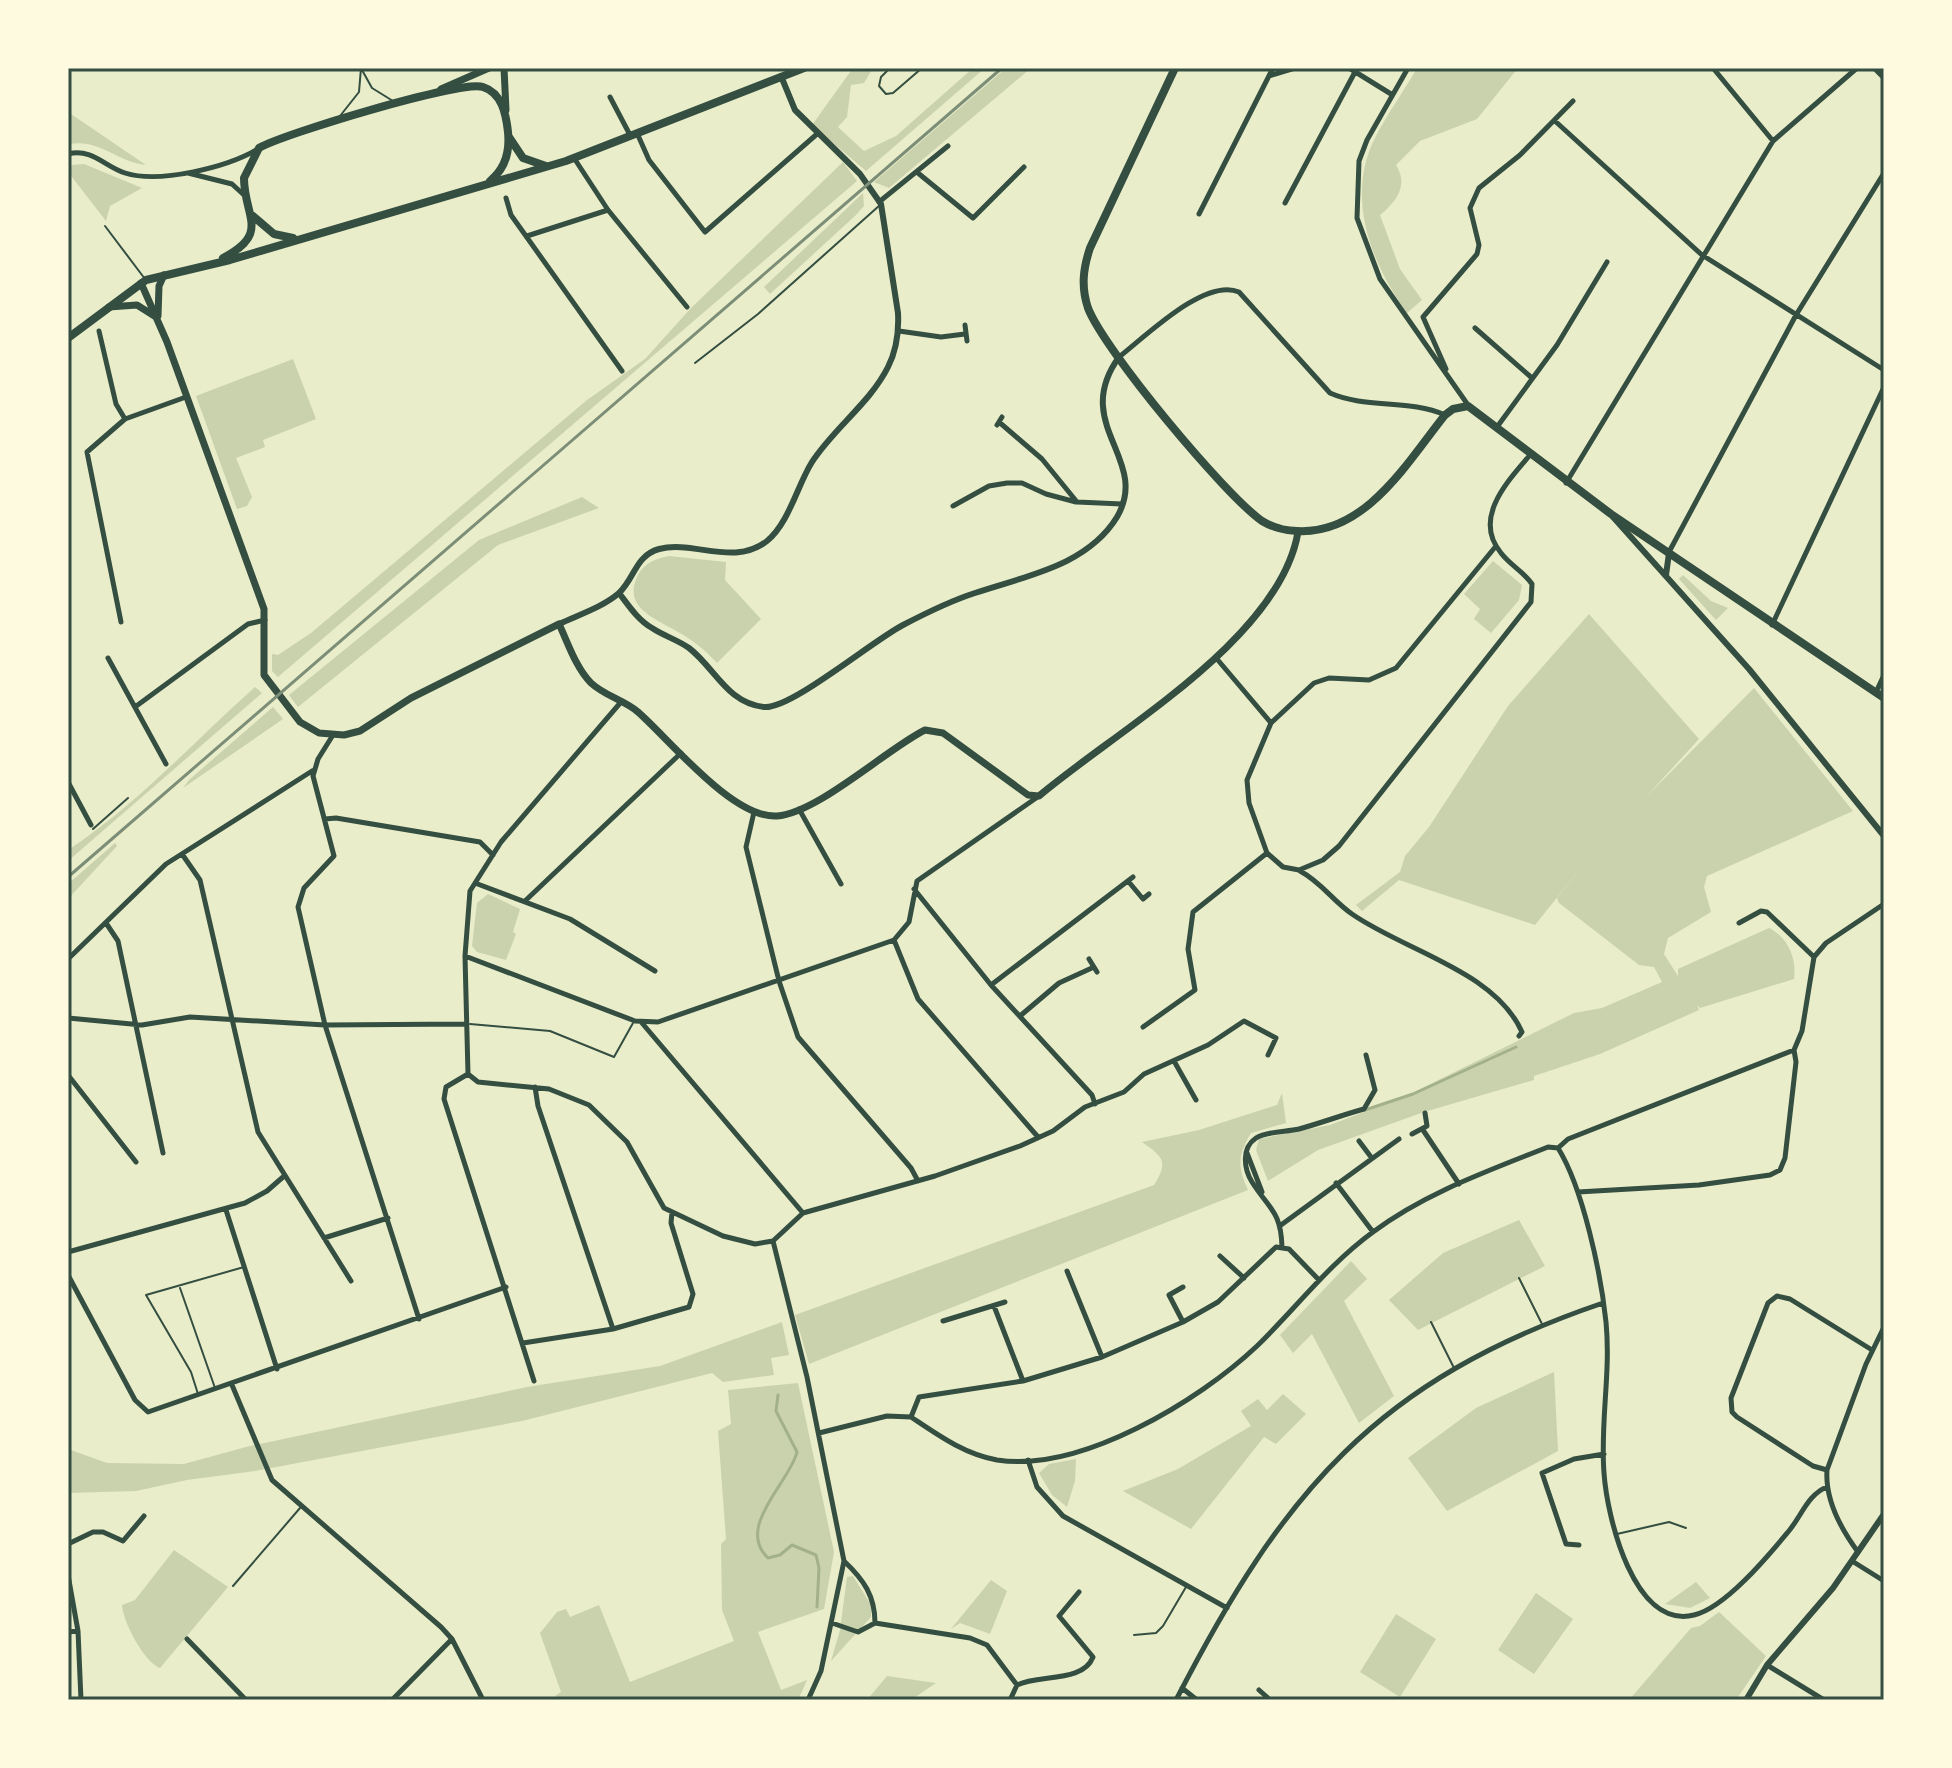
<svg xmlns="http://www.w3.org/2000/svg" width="1952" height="1768" font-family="Commissioner,sans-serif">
<rect width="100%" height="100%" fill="#e9edc9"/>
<!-- green -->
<path fill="#cad2ad" d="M853,68H873L864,83L851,85L847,117L838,127L864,151L896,136L973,68H985L866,171L812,125Z
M1006,68H1031L889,188L874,182Z
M1417,68H1518L1477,119L1420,141L1396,165C1409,185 1396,202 1380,215L1400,269L1422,300L1407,313C1371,263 1345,197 1375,138C1387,114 1404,91 1417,68Z
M68,112L146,165C117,162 100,139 70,144Z
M843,162L857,181L278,677L272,671V654L278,655L311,633L587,400L645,359L691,308Z
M84,164L142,188L110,206L106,221L68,172L72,165Z
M863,193L864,206L856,215L770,294L764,287Z
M293,359L316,419L263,440L265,447L236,458L252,497L247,506L237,509L196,396Z
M582,497L599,508L498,545L298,707L289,695L479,540Z
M669,556L726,562L725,580L761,619L717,663C705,650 693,640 678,632C657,619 621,608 638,575C644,563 657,558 669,556Z
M1493,561L1522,585L1519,600L1491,633L1474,619L1480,609L1464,594Z
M1683,575L1711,601L1728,608L1716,620L1679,579Z
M1589,614L1699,739L1646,797L1754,688L1853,811L1707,876L1704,887L1711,912L1668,938L1664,954L1678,976V969L1769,928C1788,937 1797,959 1794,979L1700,1008L1697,1005L1699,1010L1600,1054L1534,1076V1080L1424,1112L1318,1150L1268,1181L1256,1150L1259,1139L1330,1125L1406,1096L1574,1013L1602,1008L1662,982L1654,967L1639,965L1559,903L1557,898L1588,859L1535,925L1399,880L1362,911L1356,905L1400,872L1405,856L1429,827L1508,706Z
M255,687L262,693L68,861V850C138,804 193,742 255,687Z
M273,707L283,719L183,788L189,780Z
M115,843L117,846L68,899V884Z
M488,894L520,909L513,932L516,934L506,960L477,952L472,946L477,903Z
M1282,1093L1286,1123L1251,1133C1238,1155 1237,1166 1248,1190L809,1364L795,1315L1154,1185C1170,1160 1161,1156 1142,1142L1199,1130L1277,1105Z
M1519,1220L1545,1266L1418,1330L1389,1300L1443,1253Z
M1351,1261L1367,1279L1344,1301L1394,1396L1359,1423L1312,1334L1293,1353L1280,1335Z
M782,1322L789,1355L771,1358L774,1375L723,1382L712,1373L522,1421L255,1471L187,1480L136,1491L68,1493V1449L107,1463L184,1464L246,1447L527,1387L660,1366Z
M1554,1372L1558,1451L1447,1511L1408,1458L1476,1408Z
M798,1383L834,1552L824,1609L758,1632L781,1690L807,1680L798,1700H557L555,1696L561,1692L540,1633L557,1612L566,1609L570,1617L599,1605L630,1682L734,1641L722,1610L721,1544L726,1539L718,1431L731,1424L728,1390Z
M1283,1394L1306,1414L1276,1444L1264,1437L1191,1529L1123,1491L1178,1469L1251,1426L1241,1411L1258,1399L1267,1410Z
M1076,1459L1075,1481L1067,1507L1052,1495L1039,1473L1049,1464Z
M174,1550L228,1587L160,1668C144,1662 123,1622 122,1605L135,1600Z
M853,1576L871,1605V1617L831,1661L840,1630L847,1577Z
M991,1580L1007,1591L990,1634L960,1623L951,1629Z
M1696,1582L1710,1598L1690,1608L1665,1604Z
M1536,1593L1573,1619L1534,1674L1498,1650Z
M1719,1612L1766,1656L1736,1700H1629L1691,1628L1700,1626Z
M1396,1614L1436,1639L1400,1697L1360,1672Z
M887,1676L936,1683L911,1700H867Z"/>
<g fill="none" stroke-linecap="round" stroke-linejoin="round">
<!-- stream -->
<path stroke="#a3b18a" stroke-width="3" d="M1365,1110L1413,1094L1516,1047
M778,1395L776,1411L797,1452C790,1482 735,1527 768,1558L780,1555L792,1545L816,1555L819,1568L817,1607"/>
<!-- service -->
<path stroke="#344e41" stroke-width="2" d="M890,68L881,77L879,86L886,94L893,93L922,68
M362,70L372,88L393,101
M340,116L359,92L361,68
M105,226L145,279
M695,363L758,314L880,205
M93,829L128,798
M470,1024L550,1031L614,1057L633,1023
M1519,1278L1542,1324
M180,1288L215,1388
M1431,1322L1454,1368
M198,1394L191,1372L146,1295L244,1267
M1617,1534L1669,1522L1686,1528
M233,1586L300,1508
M1134,1635L1156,1633L1163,1626L1186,1587"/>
<!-- minor -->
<path stroke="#344e41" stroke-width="5" d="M1349,68L1391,94
M1408,68L1367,140L1359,161L1357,218L1380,279L1468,405
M1713,68L1773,141
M1874,68L1884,78
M1269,76L1295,68
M610,97L630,135
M1555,121L1702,255L1884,370
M637,133L649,160L705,232L817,134
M68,154C92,148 104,166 125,173C160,184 228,167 258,149
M574,158L608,210L687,307
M188,173L232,184L244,195
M918,173L973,218L1024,167
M506,198L511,215L622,371
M879,202L948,146
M1285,203L1355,72
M1199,214L1273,68
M527,236L608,210
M965,325L967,341
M1475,328L1532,378
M99,331L116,404L125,419
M899,331L941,337L965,334
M1119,357C1145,337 1205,277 1239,292L1330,393C1366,409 1409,399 1445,415
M1446,369L1423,317L1477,254L1479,245L1470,208L1479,188L1520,155L1573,101
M999,422L1042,459L1077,502L1122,504
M997,425L1002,417
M1497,427L1557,345L1607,262
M1566,483L1773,141L1857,68
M953,506L989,486L1007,483H1022L1046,494L1076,502
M1496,546L1396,668L1369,680L1329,678L1314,683L1271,723L1247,780L1249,803L1267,853L1283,867L1299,870L1323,860L1339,846L1531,602L1532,584C1524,572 1510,565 1501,553C1472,518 1508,481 1530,455
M1669,552L1796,315L1884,173
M121,622L87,452L125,419L186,397
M1772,625L1884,387
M108,658L166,764
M1217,659L1271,723
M1876,692L1884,675
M135,707L248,624L265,620
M333,735L318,759L313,776L334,856L304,888L298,907L325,1025L419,1319
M68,782L91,825
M799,809L841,884
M754,812L746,847L779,981L798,1037L911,1168L918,1181
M325,819L336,818L480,842L493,855
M182,854L200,880L258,1132L351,1281
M1300,871C1321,882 1333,901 1352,914C1405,951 1495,971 1522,1032L1519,1036
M1128,881L1143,899L1149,894
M475,883L570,919L655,971
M914,889L991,985L1092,1095L1095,1104
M525,901L681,753
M106,923L118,941L163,1153
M1739,923L1761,911L1767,912L1814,957
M894,940L918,999L1038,1137
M465,956L635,1021L658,1022L894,940L909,922L917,881L1039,796
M68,959L166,864L312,771
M1089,959L1097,972
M991,985L1133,877
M1020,1016L1059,983L1094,967
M68,1018L142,1025L190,1017L325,1025L465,1024
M642,1023L803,1213
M1143,1027L1195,990L1188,949L1193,912L1267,853
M1174,1061L1196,1100
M468,1074L465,956L470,891L501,842L621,702
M468,1074L478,1082L549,1089L589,1105L627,1142L664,1208L723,1236L755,1244L773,1241L803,1213
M468,1074L446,1087L444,1099L534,1381
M68,1075L136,1162
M535,1087L538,1106L613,1329
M1423,1130L1459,1184
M1412,1134L1427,1126L1425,1113
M1359,1141L1371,1157
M1558,1148C1583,1188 1601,1274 1606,1322C1611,1373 1600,1423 1604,1473C1607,1517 1634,1630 1694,1615C1725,1608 1768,1556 1788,1532C1801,1517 1808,1494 1827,1487
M1558,1148L1568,1139L1794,1050
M1247,1153L1262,1192
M1336,1183L1373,1232
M1578,1192L1699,1185L1770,1175L1780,1170L1785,1158L1796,1062L1794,1050L1802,1031L1814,957L1826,943L1884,904
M226,1210L277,1369
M803,1213L935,1176L1020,1146L1053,1131L1085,1107L1124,1092L1144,1074L1208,1045L1244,1021L1276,1038L1268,1055
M1281,1225L1399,1139
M324,1238L388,1218
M773,1241L807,1377L844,1561L821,1671L808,1700
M1282,1247C1281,1211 1269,1209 1252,1182C1244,1169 1241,1148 1256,1138C1267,1131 1286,1132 1299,1129C1321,1123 1342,1115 1364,1109L1375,1090L1366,1055
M68,1252L245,1203L267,1191L283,1177
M1220,1256L1244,1278
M1067,1271L1102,1357
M68,1275L135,1400L148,1412L506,1287
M1183,1287L1169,1295L1183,1322
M994,1306L1023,1381
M943,1321L1005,1302
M523,1343L613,1329L689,1307L693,1294L671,1223L672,1212
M232,1385L272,1480L441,1627L452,1639L483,1700
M911,1417C938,1435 964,1454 997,1460C1080,1473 1199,1401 1257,1346C1296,1308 1329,1264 1373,1232C1425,1193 1488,1171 1548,1147L1558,1148
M911,1417L919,1397L1023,1381L1102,1357L1183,1322L1218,1302L1276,1247L1289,1249L1319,1280
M819,1433L887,1416L911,1417
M1028,1460L1037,1487L1063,1516L1227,1608
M1827,1470L1813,1466L1737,1417L1732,1412L1731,1398L1768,1303L1777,1296L1790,1299L1872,1350
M68,1544L93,1532H103L123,1541L144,1516
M1579,1545L1566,1544L1542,1473L1574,1459L1604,1454
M1858,1552C1841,1529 1825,1499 1827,1470L1866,1364L1884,1327
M1852,1561L1884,1581
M68,1575L78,1631L81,1700
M832,1623L858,1632L875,1623C875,1596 864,1580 844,1561
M875,1623L970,1638L987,1645L1017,1685C1039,1674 1083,1683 1093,1657L1059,1616L1079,1592
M68,1632L78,1631
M187,1639L246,1700
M1767,1665L1824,1700
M1182,1688L1197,1700
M1259,1690L1268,1698L1266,1700
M392,1700L452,1639
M1010,1700L1017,1685
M1176,1700C1283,1492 1376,1380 1603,1303"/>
<!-- tertiary -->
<path stroke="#344e41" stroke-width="6" d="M1613,517L1749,669L1884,836
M1666,575L1669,553
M619,593C629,606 638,620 652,628C664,636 678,640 689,648C715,668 727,703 764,707C790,710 872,641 903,625C926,613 950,601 975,593C1025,576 1087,566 1117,517C1151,459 1070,425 1119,357
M559,624C578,615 603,607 619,593C635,578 635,556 659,549C694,540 734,567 767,541C789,523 797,486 812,462C834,428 870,403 888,367C897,349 899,332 898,313L881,204L860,174L795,110L781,76
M1746,1700L1767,1665L1833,1588L1884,1514"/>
<!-- secondary -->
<path stroke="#344e41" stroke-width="7" d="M504,68L506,110
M441,89L489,68
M141,283L167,342L264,609V675L300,722L319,733L344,735L360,731L411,698L559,624C568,643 576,668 591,683C605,696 624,700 638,712C670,740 733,819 777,816C818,813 888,748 925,730L943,733L1028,795L1039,796C1117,730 1280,639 1298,532
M109,307L137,305L156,317
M158,316L159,286L164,275"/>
<!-- primary -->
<path stroke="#344e41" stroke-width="8" d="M1175,68L1090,248C1083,269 1081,287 1088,308C1104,350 1225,495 1262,521C1272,527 1286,531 1297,531C1366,535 1408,461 1445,415L1453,409L1468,406L1611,514L1884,698"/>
<!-- trunk -->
<path stroke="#344e41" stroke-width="8" d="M509,137L523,158L546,166
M253,216L274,234L293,238
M223,258C271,233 244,217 244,178L259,148C283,134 461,80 483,87C502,93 506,114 508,132C510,152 505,169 490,181
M68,338L146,280L230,260L566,161L804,68"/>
<!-- rail -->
<path stroke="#7c8e77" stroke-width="3" d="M68,877L1002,68"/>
</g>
<!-- border -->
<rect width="1952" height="1768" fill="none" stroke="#fefae0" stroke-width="140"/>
<rect x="70" y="70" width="1812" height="1628" fill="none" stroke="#344e41" stroke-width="3"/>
</svg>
